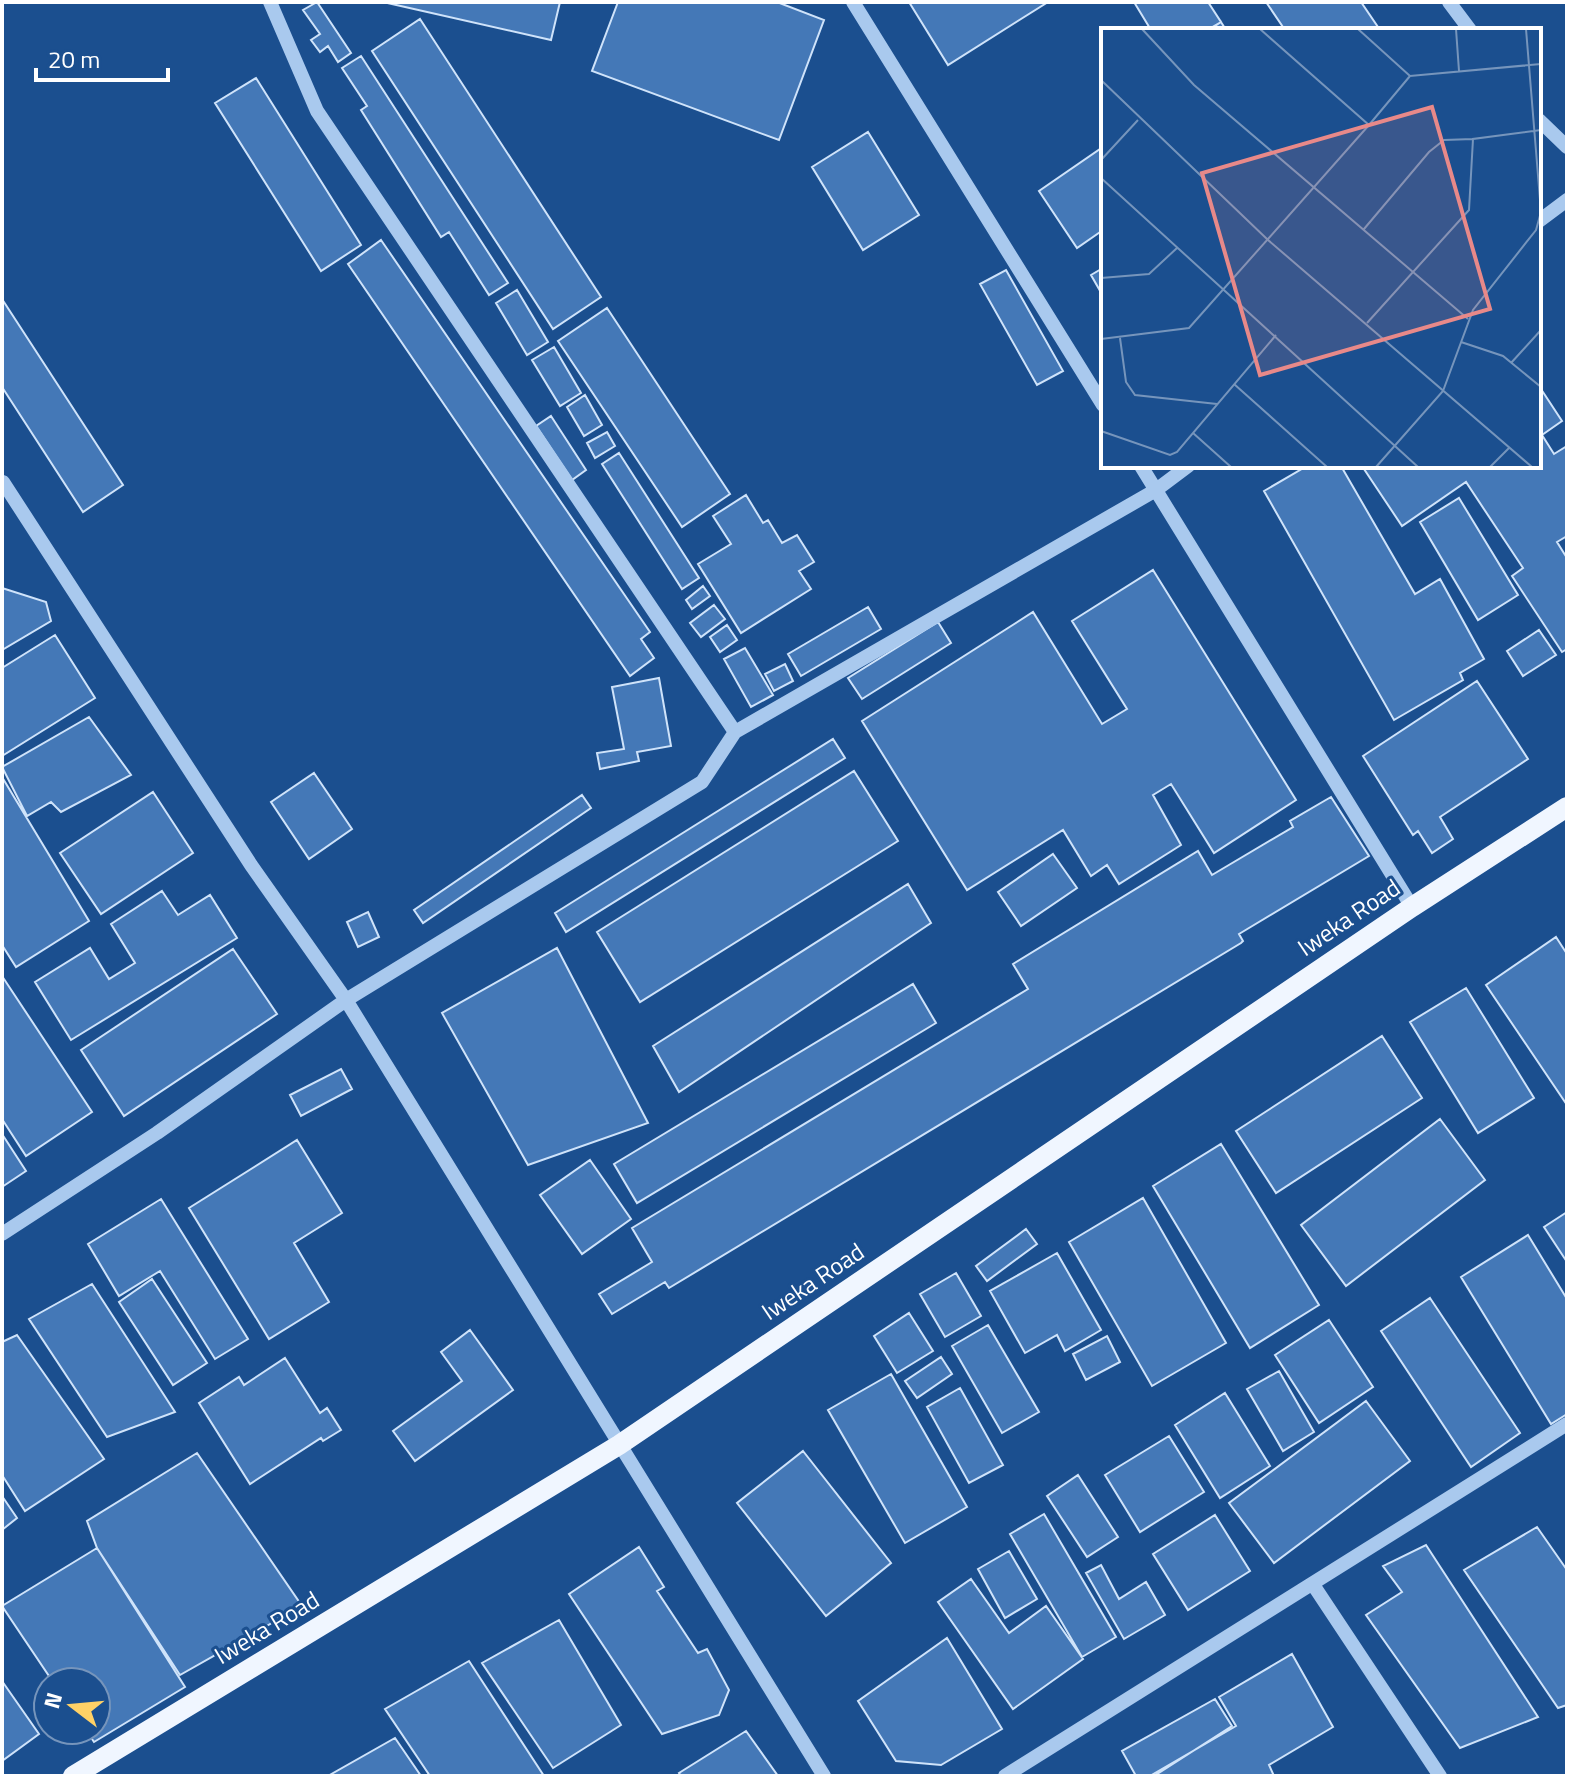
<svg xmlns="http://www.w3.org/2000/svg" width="1569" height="1778" font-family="'Titillium Web',sans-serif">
<rect width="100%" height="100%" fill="#1b4f8f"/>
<!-- building -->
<path fill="#4478b7" stroke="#cfe3fa" stroke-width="2" d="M317,2L351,53L338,62L328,46L320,52L311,40L320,34L303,10Z
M383,2H560L551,40Z
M618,2H777L824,20L779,140L592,71Z
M909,2H1048L948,65Z
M1134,2H1208L1221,22L1207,30H1151Z
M1266,2H1361L1380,30H1285Z
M420,19L601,297L553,329L372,51Z
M1221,22L1226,30H1209Z
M361,56L508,283L489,295L449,232L441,237L361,110L367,106L342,68Z
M256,78L361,245L321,271L215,103Z
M868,132L919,215L863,250L812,167Z
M1103,147V230L1077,248L1039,191Z
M381,240L650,632L641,639L654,658L630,676L348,264Z
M1103,268V296L1091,275Z
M1006,270L1063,371L1037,385L980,284Z
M517,290L548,342L527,355L496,303Z
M2,299L123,485L83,512L2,387Z
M607,308L730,494L682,527L558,341Z
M554,347L581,393L560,406L532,360Z
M1539,386L1562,421L1542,435L1554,454L1567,446V536L1557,542L1567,558V649L1562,652L1512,576L1523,568L1466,482L1402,526L1362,466H1539Z
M585,395L602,425L584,436L567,407Z
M551,416L586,470L572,480L536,426Z
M607,432L615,446L595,458L587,443Z
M619,453L699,578L682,589L602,464Z
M1307,466H1341L1415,594L1440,579L1484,659L1460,673L1463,680L1394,720L1264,491Z
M746,495L763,523L768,520L782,543L797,535L814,562L799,571L811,589L741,633L698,564L731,544L713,516Z
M1459,498L1518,595L1478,620L1420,522Z
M1153,570L1296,800L1214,853L1171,784L1153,795L1181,845L1119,884L1107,865L1091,876L1063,830L967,890L862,721L1033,612L1102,724L1127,709L1072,621Z
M703,586L710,596L692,609L686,600Z
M2,588L46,602L51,621L2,650Z
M714,605L725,619L701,637L690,623Z
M868,607L881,629L801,676L788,654Z
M938,622L951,643L862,699L848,678Z
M727,625L737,640L720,652L710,637Z
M1539,630L1556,655L1523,676L1507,651Z
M55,635L95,698L2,756V668Z
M745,648L773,695L751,707L724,659Z
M745,648L773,695L751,707L724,659Z
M785,664L793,681L774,691L765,674Z
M659,678L671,746L637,752L639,761L600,769L597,753L624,749L612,687Z
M1477,681L1528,759L1440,817L1453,839L1432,853L1418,831L1413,835L1363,756Z
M89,717L131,775L61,812L51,802L27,816L2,767Z
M833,739L845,758L566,932L555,913Z
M854,771L898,841L640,1002L597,932Z
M314,773L352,829L309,859L271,802Z
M2,777L89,921L16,967L2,945Z
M153,792L193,853L101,914L60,853Z
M582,795L591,808L423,923L414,910Z
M1331,797L1369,856L1239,934L1243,941L1241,943L669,1288L665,1282L612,1314L599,1294L652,1262L632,1228L1028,989L1013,964L1198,851L1212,875L1293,827L1290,821Z
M1053,854L1077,888L1021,926L998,892Z
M908,884L931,923L679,1092L653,1046Z
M162,891L178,915L210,895L237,938L71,1040L35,982L90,948L109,979L135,963L111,924Z
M368,912L379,937L358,947L347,922Z
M1556,937L1567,954V1105L1486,985Z
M557,948L648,1123L528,1165L442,1013Z
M233,949L277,1014L124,1116L81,1050Z
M2,976L92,1112L26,1156L2,1119Z
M913,984L936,1023L637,1203L614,1164Z
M1466,988L1534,1098L1478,1133L1410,1022Z
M1382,1036L1422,1098L1276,1193L1236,1131Z
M341,1069L352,1089L301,1116L290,1095Z
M1440,1119L1485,1180L1346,1286L1301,1225Z
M2,1134L26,1171L2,1187Z
M297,1140L342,1213L294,1243L329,1302L269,1339L189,1208Z
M1221,1144L1319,1305L1250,1348L1153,1186Z
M590,1160L631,1219L582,1254L540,1195Z
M1143,1198L1226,1343L1152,1386L1069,1242Z
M161,1199L248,1339L215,1359L160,1271L119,1296L88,1244Z
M1567,1212V1262L1544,1227Z
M1026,1229L1037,1244L987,1281L976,1266Z
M1528,1235L1567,1299V1414L1551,1424L1461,1277Z
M1057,1253L1101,1330L1065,1351L1057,1335L1025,1353L990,1291Z
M956,1273L981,1316L945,1337L920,1294Z
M152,1279L207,1363L173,1385L119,1302Z
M92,1284L175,1412L107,1437L29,1319Z
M1430,1298L1520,1433L1471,1467L1381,1331Z
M909,1313L933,1351L897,1373L874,1336Z
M1329,1320L1373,1387L1319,1423L1275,1355Z
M988,1325L1039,1412L1002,1433L952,1346Z
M470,1330L513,1390L415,1461L393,1431L462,1381L441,1352Z
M17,1335L104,1459L25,1511L2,1475V1342Z
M1107,1336L1120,1362L1086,1380L1073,1354Z
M941,1357L952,1374L917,1398L905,1381Z
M285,1358L320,1413L327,1408L341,1430L323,1441L321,1438L250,1484L199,1403L239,1377L244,1385Z
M1279,1371L1314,1432L1283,1451L1247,1389Z
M891,1374L967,1507L905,1543L828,1410Z
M960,1388L1003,1465L969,1483L927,1407Z
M1225,1393L1270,1466L1220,1498L1175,1425Z
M1366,1401L1410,1461L1274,1563L1229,1503Z
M1169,1436L1204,1492L1140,1532L1105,1475Z
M803,1451L891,1563L826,1616L737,1503Z
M197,1453L302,1606L180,1675L97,1548L87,1521Z
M1078,1475L1118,1537L1087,1557L1047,1496Z
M2,1496L17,1518L2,1530Z
M1044,1514L1116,1637L1082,1657L1010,1534Z
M1215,1515L1250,1571L1188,1610L1153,1554Z
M1537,1527L1567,1570V1705L1558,1708L1464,1570Z
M1426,1545L1538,1717L1460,1748L1366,1615L1402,1592L1383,1566Z
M639,1547L664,1587L657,1591L698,1653L707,1649L729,1690L719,1715L662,1734L569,1594Z
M97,1548L185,1687L94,1742L86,1730H96V1682H53L2,1606Z
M1009,1551L1037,1599L1005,1618L978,1569Z
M1101,1565L1119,1599L1146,1582L1165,1615L1124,1639L1086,1573Z
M971,1579L1009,1633L1046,1606L1083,1659L1013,1709L938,1602Z
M559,1620L621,1725L553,1768L482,1663Z
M947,1638L1002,1729L941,1765L896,1761L858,1701Z
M1292,1654L1333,1727L1269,1765L1274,1776H1150L1236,1726L1219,1697Z
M469,1661L544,1776H430L385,1709Z
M2,1681L39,1734L2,1761Z
M1215,1699L1232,1726L1154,1776H1136L1122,1751Z
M746,1731L778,1776H681L679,1773Z
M395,1738L421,1776H328Z"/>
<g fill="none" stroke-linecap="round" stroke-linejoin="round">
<!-- minor -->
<path stroke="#a9c9ee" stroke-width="14" d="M270,2L317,111L735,732
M853,2L1103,405
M1449,2L1470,30
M1539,120L1567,147
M1539,221L1567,200
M1141,466L1412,907
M3,482L251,865L346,1000L824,1776
M2,1234L157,1133L346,1000L702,782L735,732L1156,490L1188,466
M1314,1586L1440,1776
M1005,1776L1567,1424"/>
<!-- major -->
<path stroke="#f0f6ff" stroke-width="20" d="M73,1776L619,1445L1412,907L1567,807"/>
</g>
<g text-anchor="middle" stroke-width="6" stroke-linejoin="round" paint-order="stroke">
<!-- street labels -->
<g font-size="24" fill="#fff" stroke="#1b4f8f">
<text transform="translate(1349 918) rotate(-34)" y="8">Iweka Road</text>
<text transform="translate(813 1282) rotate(-34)" y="8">Iweka Road</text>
<text transform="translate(267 1628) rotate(-31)" y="8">Iweka Road</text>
</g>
</g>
<!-- overview -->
<g transform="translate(1101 28)">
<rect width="440" height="440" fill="#1b4f8f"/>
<path fill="none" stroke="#7695bc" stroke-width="2" d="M41,1L93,57L367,291M159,1L268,97L309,48M257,1L309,48L440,36M355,1L358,43M425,1L440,184M0,52L167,212L431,439M0,132L37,92M0,150L317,439M263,201L328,124L343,112L372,111M0,250L48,246L76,220M266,295L368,182L372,111L440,102M19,310L25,354L34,367L116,376M0,311L88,300L268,97M360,314L402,328L440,359M410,335L440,302M133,356L226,439M0,403L69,427L76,424L175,307M92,405L130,439M275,439L342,363L372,282L435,202L440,184M389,439L409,419"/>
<path fill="#e88989" fill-opacity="0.15" stroke="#e88989" stroke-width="4" d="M331,79L389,281L159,347L101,145Z"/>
<rect width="440" height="440" fill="none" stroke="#fff" stroke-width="4"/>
</g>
<!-- border -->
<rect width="1569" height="1778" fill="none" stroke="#ffffff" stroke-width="8"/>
<!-- north arrow -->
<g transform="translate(72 1706) rotate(286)"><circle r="38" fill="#1b4f8f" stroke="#7695bc" stroke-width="2"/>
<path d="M0-6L14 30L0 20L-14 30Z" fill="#ffd166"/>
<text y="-12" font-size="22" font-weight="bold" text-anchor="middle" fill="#ffffff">N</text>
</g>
<!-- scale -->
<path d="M36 68v12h132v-12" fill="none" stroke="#ffffff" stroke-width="4"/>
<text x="48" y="68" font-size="24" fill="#ffffff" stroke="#1b4f8f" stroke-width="6" paint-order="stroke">20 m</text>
</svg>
